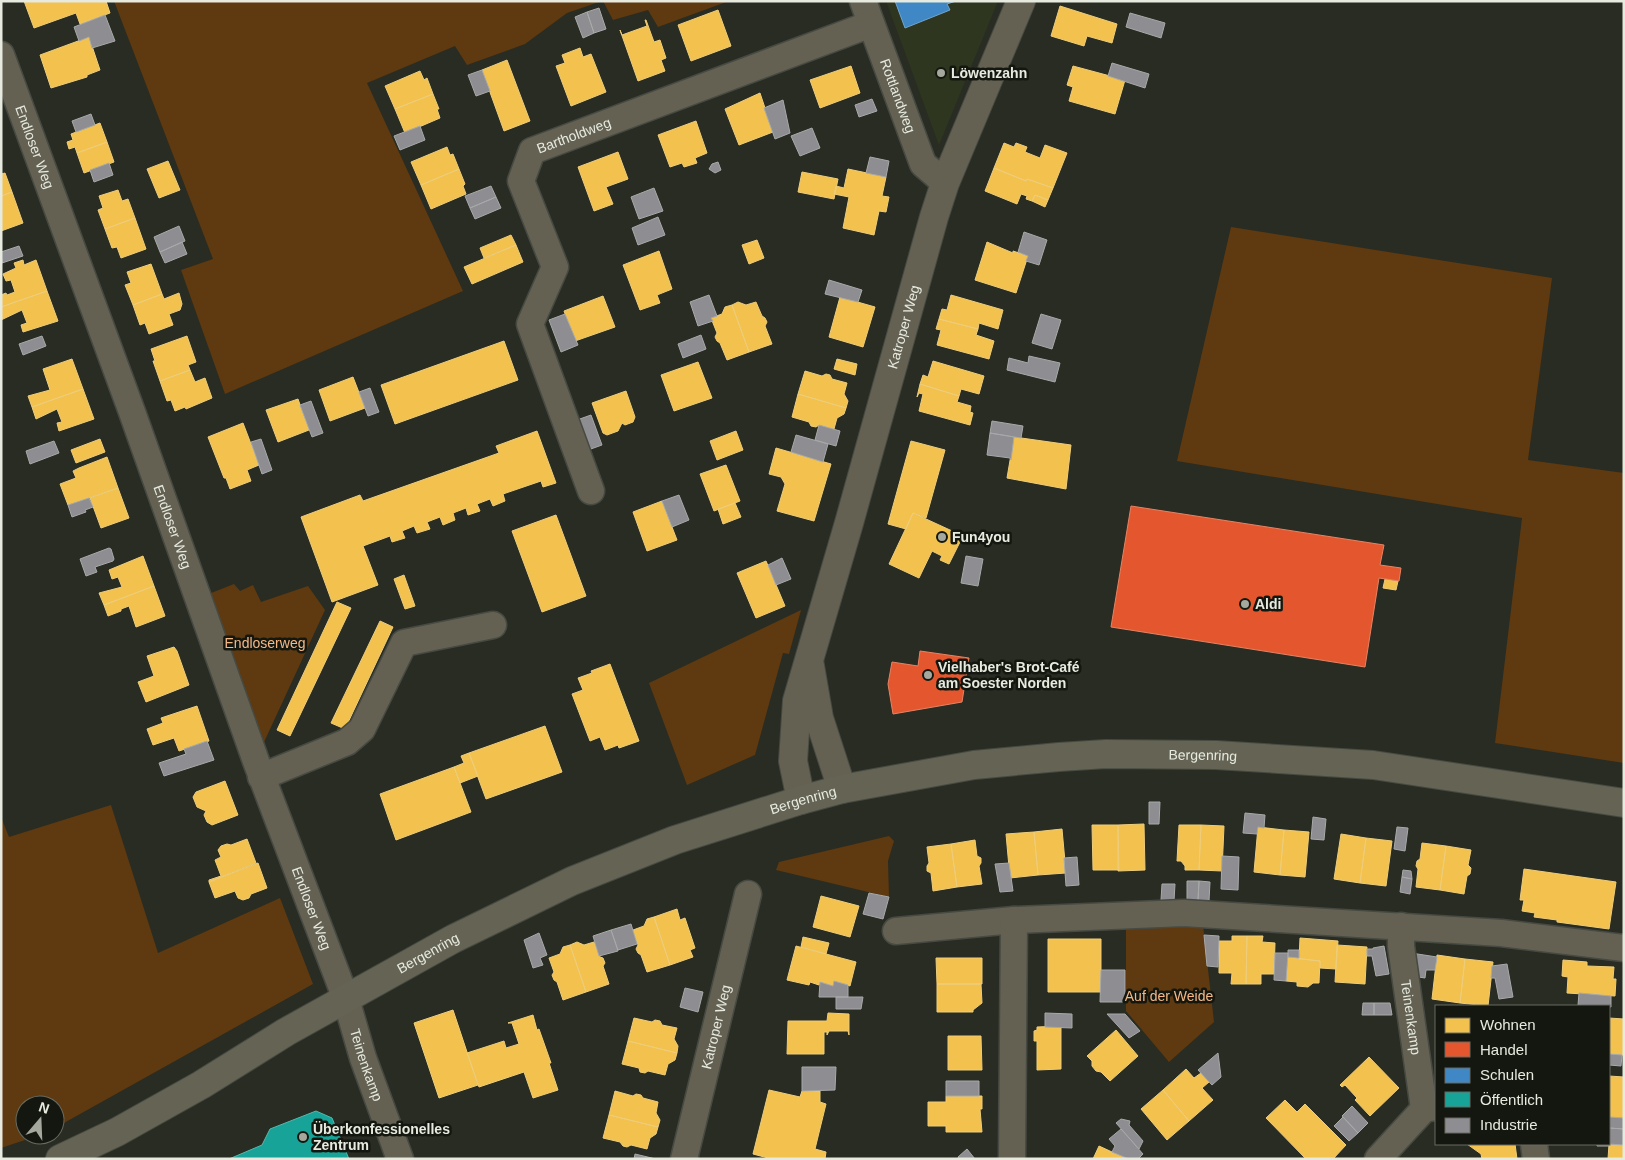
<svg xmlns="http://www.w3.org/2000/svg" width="1625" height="1160" font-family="Helvetica,sans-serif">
<rect width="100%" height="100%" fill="#292c23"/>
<!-- built -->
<path fill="#2e3620" d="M886,1H998L939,145Z"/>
<!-- green -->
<path fill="#5f390f" d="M114,1H602L567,13L525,44L467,65L455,46L367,83L463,291L225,394L181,270L213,259Z
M603,1H729L658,27L648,10L613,20Z
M1231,227L1552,278L1528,460L1624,473V763L1495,743L1522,518L1177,461Z
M234,584L240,591L253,585L261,602L308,586L325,610L259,753L206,595Z
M801,610L789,654L783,653L755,755L687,785L649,683Z
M111,805L158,953L280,898L313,984L55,1128V1105H25V1135H40L1,1148V817L9,837Z
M889,836L894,841L888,861L889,897L776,870L779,862Z
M1126,925H1203L1214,1022L1169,1062L1126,1011Z"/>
<!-- homes -->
<path fill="#f2c14e" stroke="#eecd7a" d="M24,1H106L110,13L80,24L76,13L34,28Z
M1060,6L1117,24L1112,43L1087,36L1084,46L1051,36Z
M718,10L731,46L691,61L678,25Z
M645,20H646L654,42L660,40L666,58L661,60L665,71L638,81L620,30L622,35L647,26Z
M89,37L100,70L87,75V77L51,88L40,55Z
M580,48L583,57L591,54L606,92L571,106L556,66L565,63L562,55Z
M507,60L530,121L504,131L482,70Z
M851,66L860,93L820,108L810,80Z
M1073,66L1125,80L1115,114L1069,101L1073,87L1067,85Z
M420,71L424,80L427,78L433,94L395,109L385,86Z
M760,93L773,132L739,145L725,109Z
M433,94L439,109H437L440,118L405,133L395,109Z
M696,121L707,153L695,158L697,163L684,167L682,163L670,167L658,135Z
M100,123L107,142L77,153L75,147L69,149L67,142L73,140L71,134Z
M107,142L114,162L84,173L77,153Z
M1004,143L1014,147L1016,143L1027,147L1025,152L1040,158L1045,145L1067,153L1053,188L1027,179L1026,181L994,168Z
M447,147L450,155L453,154L459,169L421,185L411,162Z
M618,152L628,179L606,187L613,204L594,211L578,167Z
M168,161L180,190L159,198L147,169Z
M994,168L1026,181L1027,179L1053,188L1048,200L1035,195L1032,201L1026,199L1027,196L1021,194L1017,204L985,191Z
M459,169L465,184L463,186L466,194L431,209L421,185Z
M848,169L886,177L882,196L889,197L886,212L879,211L874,235L843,228L849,197L834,194L836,186L844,188Z
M802,172L838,179L834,199L798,192Z
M5,173L12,192L1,196V174Z
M118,190L122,201L128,199L135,218L105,229L98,210L103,208L99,196Z
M12,192L23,223L1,231V196Z
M1035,195L1048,200L1045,207L1032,201Z
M135,218L146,249L121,258L117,247L112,248L105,229Z
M511,235L516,245L484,258L480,248Z
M757,240L764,258L749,264L742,245Z
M987,242L1013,253V251L1028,256L1016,293L975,280Z
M516,245L523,262L472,284L464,267Z
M659,251L672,289L657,295L660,303L640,310L623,265Z
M23,260L24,265L36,260L47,291L1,307V295L6,293L7,295L15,292L11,280L6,281L3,274L16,268L14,263Z
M151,264L162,294L133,305L125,285L131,283L127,272Z
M47,291L58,321L23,332L21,325L27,323L22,310L1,320V307Z
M179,293L182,304L180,310L169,314L173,325L149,334L145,323L140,325L133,305L162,294L164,299Z
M951,295L1003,310L998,329L979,323L978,329L939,319L942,309L947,310Z
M603,296L615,327L575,341L564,311Z
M840,297L875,307L863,347L829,337Z
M738,302L746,305L756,302L762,316L765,318L767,322L765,326L772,344L749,352L732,305Z
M732,305L749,352L727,360L720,343L717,341L715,337L717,333L711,318L722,314L725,307Z
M939,319L978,329L976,335L994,341L989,359L937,345L941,330L936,329Z
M187,336L196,362L188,365L190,370L160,381L153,361H155L151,349Z
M504,341L518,380L395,424L381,385Z
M72,359L83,389L32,407L28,396L50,390L43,369Z
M837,359L857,364L855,375L834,369Z
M933,361L984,376L979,394L961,389L959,396L920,384L923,375L928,377Z
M698,362L712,398L674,411L661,375Z
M190,370L195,382L205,378L212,398L186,409L185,407L175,411L171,400L167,401L160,381Z
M805,371L822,376L826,374L830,375L832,379L847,383L844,394L848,401L846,408L798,394Z
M353,377L365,408L330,421L319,390Z
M920,384L959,396L957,402L971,406L970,412L973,413L970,425L919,411L923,394L919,393L917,397Z
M83,389L94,419L59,431L57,423L62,422L57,409L36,419L32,407Z
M626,391L635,417L633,422L625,425L622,423L618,431L607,435L603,433L592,403Z
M798,394L846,408L844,414L837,418L834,429L819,425L816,427L811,426L809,422L792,417Z
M298,399L309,430L278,442L266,410Z
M243,423L259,465L247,470L251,481L230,489L226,478H224L208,437Z
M537,431L556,483L543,487L541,481L503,494L505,501L493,506L490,499L477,504L480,511L468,515L466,508L453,513L455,520L443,525L440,517L427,522L430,529L417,533L414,526L402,531L405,538L392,542L390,536L363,546L378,585L332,602L301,517L360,495L363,501L499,453L496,446Z
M736,431L743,450L717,460L710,441Z
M1014,437L1071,445L1066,489L1007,478Z
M100,439L105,452L76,463L71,450Z
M911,441L945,450L926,518L913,513L906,529L888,524Z
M776,448L831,464L814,521L777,511L785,484L781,477L769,474Z
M107,457L118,488L68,505L60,484L76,478L73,471L79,468Z
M726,465L740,501L714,511L700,474Z
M118,488L129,518L101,528L90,498Z
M662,501L677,540L647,551L633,512Z
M735,503L741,517L723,524L718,509Z
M913,513L963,536L949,564L940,560L942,556L932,551L919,578L889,564Z
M556,515L586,596L542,612L512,531Z
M143,556L154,586L104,605L99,593L122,587L118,577L112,579L109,570Z
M766,561L785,606L756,618L737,573Z
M404,575L415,606L405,609L394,579Z
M1385,579L1398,581L1396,590L1383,588Z
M154,586L165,616L136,627L129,606L121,609V611L108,616L104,605Z
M337,602L351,608L290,736L277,730Z
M380,621L393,627L345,729L331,723Z
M174,647L177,651L189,685L146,702L138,682L154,676L147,656Z
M610,664L639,741L619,748L618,745L605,750L600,737L590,741L572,694L583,690L578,678L592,673L591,671Z
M197,706L209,741L179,751L174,738L153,745L147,729L163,723L161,718Z
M545,726L562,772L486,799L469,753Z
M469,753L478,776L460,783L454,767L464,763L461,756Z
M454,767L471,812L396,840L380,794Z
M225,781L238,815L212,825L207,822L204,815L206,811L197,807L193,797L196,792Z
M1144,824L1145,870L1118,871V825Z
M1092,825H1118L1119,870H1093Z
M1179,825H1201L1199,870H1185V866L1181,861H1177Z
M1201,825L1224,826L1222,871L1199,870Z
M1258,827L1284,830L1280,875L1254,872Z
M1062,829L1066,873L1038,875L1034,832Z
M1284,830L1309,832L1305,877L1280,875Z
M1034,832L1038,875L1010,878L1006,834Z
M1341,834L1366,838L1360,883L1334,879Z
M1366,838L1392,841L1386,886L1360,883Z
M247,839L256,863L209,882V880L221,876L215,860L221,857L218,850L221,846L227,844L231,845Z
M975,840L977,856L981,858V863L979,866L982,884L957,887L951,844Z
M1422,843L1446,846L1440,890L1416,887L1418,869L1416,866L1417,861L1420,859Z
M951,844L957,887L933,891L931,873L927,871V866L929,863L927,847Z
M1446,846L1471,850L1468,865L1471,868L1470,874L1467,876L1464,894L1440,890Z
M258,863L267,888L251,894L249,898L243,900L238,898L235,891L215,898L209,882Z
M1524,869L1616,882L1609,929L1557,922V920L1534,917L1535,913L1522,911L1524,900H1520Z
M821,896L859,906L850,937L813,927Z
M677,909L680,920L685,918L695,948L690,950L693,957L670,965L654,917Z
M654,917L670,965L647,972L641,955L638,953L636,949L638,945L633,930L644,926L647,919Z
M1232,936H1247L1246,984H1231L1232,973H1219V941H1232Z
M1247,936H1263L1262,942L1275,943L1274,974H1261V984H1246Z
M803,937L829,943L826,954L801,947Z
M1300,938L1338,941L1336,969L1320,968V961L1299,959Z
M1048,939H1101V992H1048Z
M577,942L584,945L594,942L600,957L603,958L605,963L603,966L609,984L586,992L570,945Z
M570,945L586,992L563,1000L557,982L554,980L552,975L554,972L549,958L560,954L563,947Z
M1337,945L1367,947L1365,984L1335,982Z
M796,946L856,962L850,986L834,981L833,986L820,982L819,985L810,982L809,985L787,980Z
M1437,955L1465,959L1460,1003L1432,999Z
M1288,957L1320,961L1319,983H1313L1308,987L1297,986V982L1286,981Z
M936,958H982V984H937Z
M1465,959L1493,962L1488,1006L1460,1003Z
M1563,960L1587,962V966L1614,967L1613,979H1616L1615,996L1567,993L1568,977L1562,976Z
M937,984H981L982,1003L973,1010V1012H937Z
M453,1010L478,1085L439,1098L414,1023Z
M828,1013L849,1014V1035L848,1031H829L827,1035V1032H824V1054H787L788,1021H827Z
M533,1015L537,1030L539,1029L551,1063H549L558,1090L533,1098L524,1072L479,1087L467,1053L504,1041L506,1048L519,1044L512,1023H508Z
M634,1018L652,1022L655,1020L660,1021L662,1025L677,1028L674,1039L678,1046L677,1053L628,1041Z
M1609,1018L1624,1019V1055L1609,1054Z
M1061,1026V1069L1037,1070V1041H1034V1031L1037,1030V1027Z
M1116,1030L1138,1056L1110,1081L1101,1072L1096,1071L1092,1066V1061L1087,1056Z
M948,1036H981L982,1070H948Z
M628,1041L677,1053L675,1060L668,1064L665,1075L648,1071L645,1073L640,1072L639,1068L622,1064Z
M1369,1057L1399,1088L1370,1116L1355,1100L1357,1098L1345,1085L1342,1087L1340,1085Z
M1186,1069L1194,1078L1201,1073L1209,1082L1202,1088L1213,1100L1189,1121L1163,1090Z
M1609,1076L1624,1077V1118L1609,1117Z
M769,1090L800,1097L802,1091H820V1102L826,1104L815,1149L826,1152L825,1159H772L753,1154Z
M1163,1090L1189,1121L1167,1140L1141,1109Z
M615,1091L633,1096L636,1094L641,1095L643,1098L658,1102L656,1113L660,1120L658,1127L609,1115Z
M946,1096H982V1109H980L982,1132H946V1126H928V1102H946Z
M1285,1100L1297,1112L1305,1104L1346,1145L1333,1159H1306L1266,1118Z
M609,1115L658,1127L656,1134L650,1138L647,1149L631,1145L627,1147L623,1146L620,1142L603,1138Z
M1467,1144H1515L1517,1159H1482L1481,1154Z
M1609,1144L1624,1145V1159H1608Z
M1099,1146L1112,1152L1129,1159H1093Z"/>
<!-- shops -->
<path fill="#e4572e" stroke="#e58363" d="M1131,506L1384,545L1380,565L1401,568L1399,581L1379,578L1365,667L1111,627Z
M920,651L969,658L962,702L893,714L888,684L892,662L918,666Z"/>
<!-- schools -->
<path fill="#3f88c5" stroke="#71a5cd" d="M895,1H956L947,4L950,10L905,28Z"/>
<!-- public -->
<path fill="#17a398" stroke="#55b8ad" d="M316,1111L332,1118L349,1159H229L262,1145L270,1129Z"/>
<!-- industry -->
<path fill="#8d8d92" stroke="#a8a9a9" d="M599,8L606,29L594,33L587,12Z
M587,12L594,33L583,38L575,17Z
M1130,13L1165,23L1161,38L1126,27Z
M105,15L115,41L92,48L89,37L79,41L74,27Z
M1112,63L1149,74L1145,88L1108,76Z
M482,70L490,91L476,96L468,75Z
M872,99L877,111L859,117L855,105Z
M783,100L790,133L775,139L764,108Z
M91,114L95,125L76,132L72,121Z
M420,126L425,140L400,150L394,136Z
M812,128L820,148L800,156L791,136Z
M870,157L889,161L886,177L866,173Z
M718,162L721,170L715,173L709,169L712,164Z
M109,163L113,175L94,182L90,170Z
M491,186L496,197L470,208L465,196Z
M654,188L663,211L639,219L631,197Z
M496,197L501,208L475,219L470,208Z
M658,217L665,235L638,245L632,228Z
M179,226L185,241L160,252L154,237Z
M1024,232L1047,240L1039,265L1026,261L1028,256L1018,252Z
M182,242L187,254L165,263L160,252Z
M19,246L23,256L2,263L1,252Z
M829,280L862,290L858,302L825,294Z
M709,295L717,316L711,318L713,321L698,326L690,302Z
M565,314L578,345L561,352L549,320Z
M1041,314L1061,320L1052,349L1032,343Z
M701,335L706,349L683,358L678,344Z
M42,336L46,346L23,355L19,344Z
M1029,356L1060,363L1055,382L1007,370L1009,358L1028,363Z
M370,388L379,412L368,416L359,392Z
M311,401L323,433L312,437L300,405Z
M591,415L602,445L588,450L577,420Z
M992,421L1023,426L1021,438L990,433Z
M819,425L840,431L836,446L815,440Z
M990,433L1014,437L1011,460L1010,458L987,455Z
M796,435L828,444L823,462L791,452Z
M261,439L272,470L262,474L251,442Z
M54,441L59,453L30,464L26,451Z
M679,495L689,520L672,527L662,501Z
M89,498L93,507L85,510L86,512L72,517L68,505Z
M109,548L111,549L114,559L113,561L95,567L97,572L86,576L80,559Z
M966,556L983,559L978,586L961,583Z
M782,558L791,579L776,585L768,565Z
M207,741L214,760L164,776L159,763L186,754L184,749Z
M1149,802H1160L1159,824H1149Z
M1245,813L1265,815L1264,828L1258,827L1257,834L1243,833Z
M1313,817L1326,819L1324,840L1311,839Z
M1397,827L1408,828L1405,851L1394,849Z
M1222,856L1239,857L1238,890L1221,889Z
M1077,857L1079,885L1066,886L1064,858Z
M1009,863L1013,891L1000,892L995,864Z
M1403,870L1411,871L1412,879L1402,877Z
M1402,877L1412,879L1410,894L1400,892Z
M1187,881H1199L1198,901L1187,900Z
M1199,881L1210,882L1209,901H1198Z
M1162,884H1175L1174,901L1161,900Z
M869,893L889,897L883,919L863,914Z
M631,924L637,944L618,950L611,930Z
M611,930L618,951L599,956L593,936Z
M539,933L547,955L540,958L543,965L533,968L524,940Z
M1204,935L1219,936L1218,967L1207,966Z
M1384,946L1389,974L1376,976L1372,956H1367V949H1373V948Z
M1288,950H1299V958L1288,957Z
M1275,953H1288L1286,981L1274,980Z
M1411,953L1437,957L1435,970H1426L1425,978L1412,976Z
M1507,964L1513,997L1499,999L1495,978H1491L1492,966Z
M1101,970H1125V1002H1100Z
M834,981L848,985V997H819L820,982L833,986Z
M685,988L703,992L698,1012L680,1007Z
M1579,993L1611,996V1007L1578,1005Z
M836,997H863L861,1009H836Z
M1363,1003H1374V1015H1362Z
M1374,1003H1390L1392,1015H1374Z
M1045,1013L1072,1014V1028L1045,1027Z
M1107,1014H1125L1140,1031L1129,1038Z
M1218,1053L1221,1077L1212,1085L1198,1070Z
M1609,1054L1622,1055L1621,1066L1609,1065Z
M802,1067H836L835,1090L802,1091Z
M946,1081H979V1096H946Z
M1352,1106L1368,1123L1358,1133L1342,1116Z
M1343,1117L1358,1133L1349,1141L1334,1126Z
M1609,1117L1624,1118V1129L1609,1128Z
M1121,1119L1130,1121L1129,1125L1143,1141L1139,1149L1116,1123Z
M1609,1128L1624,1129V1145L1609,1144V1146H1597V1144H1609Z
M1121,1129L1143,1154L1138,1159H1129L1112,1152L1115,1146L1109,1139Z
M967,1149L975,1159H959L958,1157Z
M635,1154L656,1159H634Z"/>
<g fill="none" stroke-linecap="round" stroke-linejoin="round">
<!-- minor casing -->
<g stroke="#464a42" stroke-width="29">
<g id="minor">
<path id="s1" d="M863,1L923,164L945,183"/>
<path id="s2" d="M1,55L132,412L257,764L346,999L363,1058L400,1159"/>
<path id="s3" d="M591,491L530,324L555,267L521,181L532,151L871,24"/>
<path d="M261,777L347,742L362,729L404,643L493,625"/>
<path id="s4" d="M1401,926V946L1424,1109"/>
<path d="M896,931L1014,920L1184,913L1501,933L1624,948"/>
<path d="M1534,1144L1536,1159"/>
<path id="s5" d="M684,1159L748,894"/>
<path d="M1012,1159L1014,920"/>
<path d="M1378,1159L1424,1109L1436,1107"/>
</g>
</g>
<!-- tertiary casing -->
<g stroke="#464a42" stroke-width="30">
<g id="tertiary">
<path d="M810,666L819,718L842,789"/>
<path id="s6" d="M801,800L793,761L797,701L849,523L934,217L945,183L1021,1"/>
</g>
</g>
<!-- secondary casing -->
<g stroke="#464a42" stroke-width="30">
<g id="secondary">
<path id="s7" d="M60,1159L117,1132L201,1085L286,1032L453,939L572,881L675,840L801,800L842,789L974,765L1059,757L1106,754L1216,755L1373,765L1624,803"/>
</g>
</g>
<!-- minor -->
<use href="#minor" stroke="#646153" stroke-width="26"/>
<!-- tertiary -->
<use href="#tertiary" stroke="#646153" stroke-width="28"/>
<!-- secondary -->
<use href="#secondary" stroke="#656353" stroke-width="28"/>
</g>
<!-- markers -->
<g fill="#a4a89d" stroke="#14170f" stroke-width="2">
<circle cx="941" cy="73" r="5"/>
<circle cx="942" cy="537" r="5"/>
<circle cx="1245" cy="604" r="5"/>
<circle cx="928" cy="675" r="5"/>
<circle cx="303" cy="1137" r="5"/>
</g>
<g text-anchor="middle" stroke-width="5" stroke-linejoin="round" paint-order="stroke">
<!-- poi labels -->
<g font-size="14" font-weight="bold" fill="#e6eadf" stroke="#14170f" text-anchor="start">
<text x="951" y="78">Löwenzahn</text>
<text x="952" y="542">Fun4you</text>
<text x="1255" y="609">Aldi</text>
<text x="938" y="672">Vielhaber's Brot-Café<tspan x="938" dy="16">am Soester Norden</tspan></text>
<text x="313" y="1134">Überkonfessionelles<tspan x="313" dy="16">Zentrum</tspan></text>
</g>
<!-- street labels -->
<g font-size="14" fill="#e6eadf" stroke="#14170f">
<text dy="5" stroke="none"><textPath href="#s1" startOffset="101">Rottlandweg</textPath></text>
<text dy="5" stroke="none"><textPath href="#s3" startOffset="409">Bartholdweg</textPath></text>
<text dy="5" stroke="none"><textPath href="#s2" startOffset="98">Endloser Weg</textPath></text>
<text dy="5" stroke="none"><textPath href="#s6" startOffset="489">Katroper Weg</textPath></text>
<text dy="5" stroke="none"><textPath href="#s2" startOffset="502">Endloser Weg</textPath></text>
<text dy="5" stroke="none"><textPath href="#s7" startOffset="1232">Bergenring</textPath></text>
<text dy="5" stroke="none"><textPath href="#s7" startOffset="828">Bergenring</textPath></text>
<text dy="5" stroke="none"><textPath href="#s2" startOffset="908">Endloser Weg</textPath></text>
<text dy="5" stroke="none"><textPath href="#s7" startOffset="422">Bergenring</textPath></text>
<text dy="5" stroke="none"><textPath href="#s4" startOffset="92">Teinenkamp</textPath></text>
<text dy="5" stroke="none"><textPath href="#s5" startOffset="136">Katroper Weg</textPath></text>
<text dy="5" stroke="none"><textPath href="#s2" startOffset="1074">Teinenkamp</textPath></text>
</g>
<!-- park labels -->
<g font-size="14" fill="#f4b885" stroke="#14170f">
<text x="265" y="648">Endloserweg</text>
<text x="1169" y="1001">Auf der Weide</text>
</g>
</g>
<!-- border -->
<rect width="1625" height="1160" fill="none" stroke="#e6eadf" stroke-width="5"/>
<!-- legend -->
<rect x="1435" y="1005" width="175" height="140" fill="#14170f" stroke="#686b62"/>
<rect x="1445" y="1018" width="25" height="15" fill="#f2c14e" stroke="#686b62"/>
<text x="1480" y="1030" font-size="15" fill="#e6eadf">Wohnen</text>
<rect x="1445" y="1042" width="25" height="15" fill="#e4572e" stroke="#686b62"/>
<text x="1480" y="1055" font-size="15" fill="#e6eadf">Handel</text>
<rect x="1445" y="1068" width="25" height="15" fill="#3f88c5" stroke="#686b62"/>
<text x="1480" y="1080" font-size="15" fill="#e6eadf">Schulen</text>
<rect x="1445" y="1092" width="25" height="15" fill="#17a398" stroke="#686b62"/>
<text x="1480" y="1105" font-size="15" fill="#e6eadf">Öffentlich</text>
<rect x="1445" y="1118" width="25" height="15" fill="#8d8d92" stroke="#686b62"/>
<text x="1480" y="1130" font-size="15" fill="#e6eadf">Industrie</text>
<!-- north arrow -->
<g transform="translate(40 1120) rotate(19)"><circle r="24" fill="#14170f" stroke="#686b62"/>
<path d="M0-4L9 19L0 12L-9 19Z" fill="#a4a89d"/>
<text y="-8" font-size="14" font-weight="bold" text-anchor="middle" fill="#e6eadf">N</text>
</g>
</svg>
